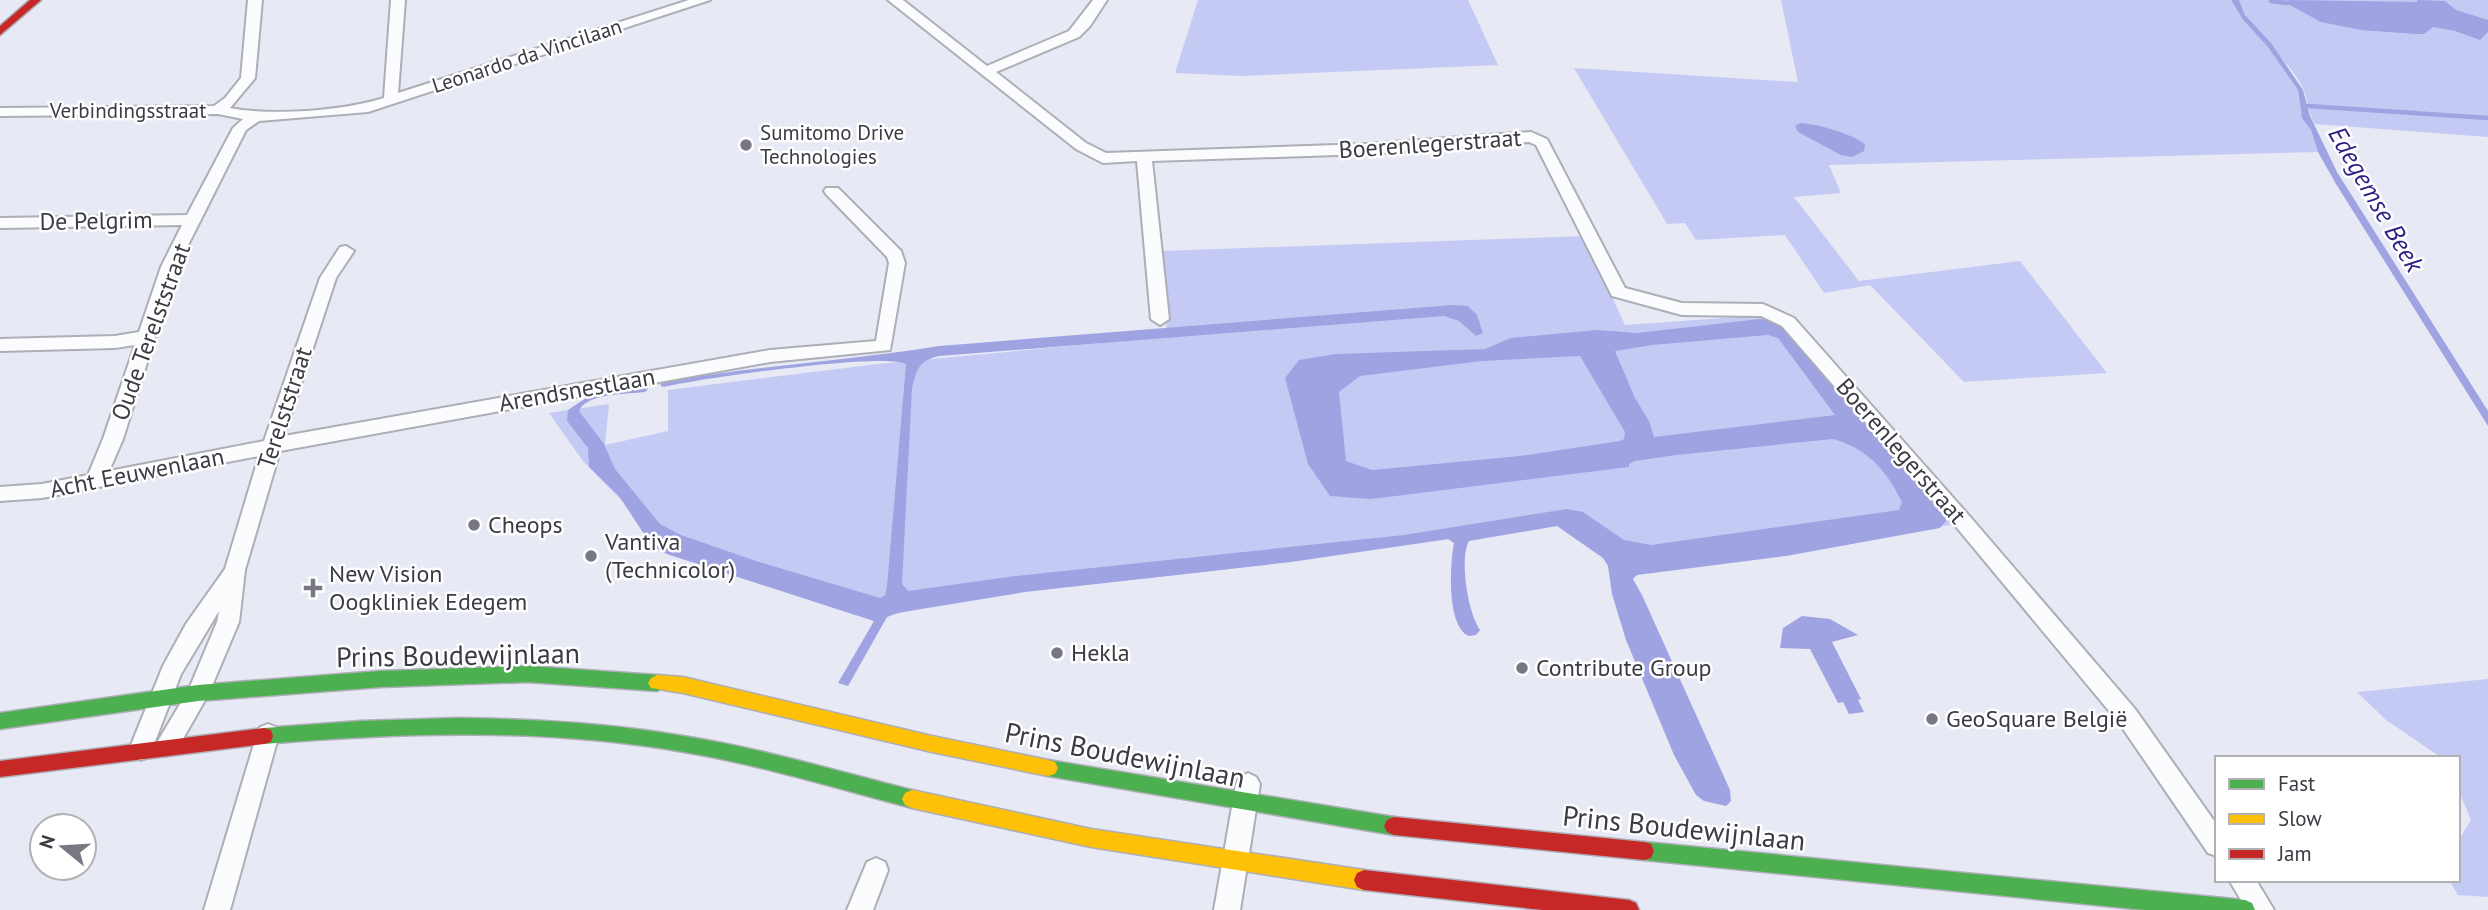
<svg xmlns="http://www.w3.org/2000/svg" width="2488" height="910" font-family="'PT Sans',sans-serif">
<rect width="100%" height="100%" fill="#e7e9f4"/>
<!-- green -->
<path fill="#c5caf5" d="M1198,0H1468L1498,65L1242,76L1175,73Z
M1781,0H2231L2243,20L2267,46L2298,90L2301,113L2311,130L2318,152L1829,165L1841,193L1794,197L1859,281L2020,261L2107,373L1964,382L1870,285L1824,293L1785,235L1696,240L1685,223L1667,224L1574,68L1798,82Z
M2239,0H2488V137L2315,124C2308,113 2308,100 2303,88C2287,56 2249,34 2239,0Z
M1584,236L1625,325L1752,316L1754,307L1778,315L1965,524L1616,557L1591,518C1453,539 1316,559 1177,575C1082,586 964,591 874,621L667,554L652,546L623,502L583,461L549,413L609,404L605,445L668,431V390L878,364L1167,337L1162,251Z
M2488,679V897L2458,895L2449,880H2458V841L2471,820L2458,789V758H2442L2386,720L2357,692Z"/>
<!-- water -->
<path fill="#9fa3e2" fill-rule="evenodd" d="M2231,0H2239L2245,15L2271,43L2303,90L2310,116L2337,172L2488,411V426L2336,184L2318,152L2311,130L2302,118L2298,90L2267,46L2243,20Z
M2287,0L2417,2V0L2445,1L2456,10L2488,20V32L2480,40L2455,31L2433,27L2424,34H2415L2361,30L2321,22L2288,4Z
M1800,123C1814,123 1857,135 1865,145L1864,151L1852,157L1841,155L1798,132L1795,126Z
M1452,305L1468,306L1477,315L1483,333L1476,336L1459,321L1444,316L939,356C918,361 917,369 912,389L902,584L908,591L1015,576L1404,535L1567,509L1583,512L1624,540L1651,545L1899,510L1902,502C1886,470 1868,449 1833,439L1676,455L1635,461L1629,464V467L1396,496L1370,499L1330,496L1308,464L1285,378L1299,360L1336,354L1485,349L1511,338L1597,330L1637,333L1760,319L1773,321L1788,331L1935,506L1947,515L1946,521L1940,528L1786,556L1637,575L1633,579L1642,595L1730,790L1731,801L1726,806L1704,801L1696,795L1674,755L1626,640L1612,594L1608,566L1603,558L1557,526L1469,541C1459,559 1468,613 1480,630L1476,635L1469,636C1446,626 1450,564 1454,543L1448,539L1291,562L1025,592L897,613L887,617L848,686L838,683L874,621L667,554L652,546L619,496L589,467L588,448L567,421L568,410L589,396L646,386L648,389L645,392C628,394 586,393 579,411L604,444L615,469L660,524L681,535L756,561L880,598L885,595L887,586L906,364C885,352 696,379 664,387L660,385L663,382C754,366 847,361 939,346ZM1768,335L1778,338L1835,415L1654,437L1649,421L1635,398L1615,351L1652,345ZM1580,356L1625,432L1624,439L1620,441L1520,456L1372,470L1346,461L1339,392L1360,376L1482,361Z
M1802,616L1830,619L1858,635L1832,642L1861,699L1858,700L1864,712L1849,714L1843,702L1838,703L1810,649L1780,648L1783,628Z"/>
<g fill="none" stroke-linecap="round" stroke-linejoin="round">
<!-- stream -->
<path stroke="#9fa3e2" stroke-width="4.5" d="M2271,1L2287,3
M2308,106L2488,118"/>
<!-- street casing -->
<g stroke="#adaeb6" stroke-width="4">
<path id="street" d="M248,0H262L255,78L230,108C272,116 343,111 384,98L391,0H405L398,93L689,0H710L368,112L259,121L246,130L177,267L123,439L109,471L264,441L320,278L340,247L346,246L354,251L336,278L284,436L770,350L876,341L889,263L887,257L826,194L824,191L826,188H838L901,251L905,263L890,350L770,362L280,451L245,570L239,622L209,693L175,753L167,756L159,753L155,746L189,689L217,622L219,611L181,674L149,757L141,760L133,757L129,750L163,666L186,624L225,569L259,456L42,498L0,501V487L42,484L88,475L103,439L135,345L115,348L0,351V339L115,336L139,332L161,267L182,225L0,228V218L187,215L233,128L243,119L218,114L0,116V108L214,106L225,98L241,78Z
M888,0H903L987,66L1069,31L1093,0H1107L1090,26L1079,37L996,72L1086,143L1106,153L1366,144L1531,132L1547,139L1625,288L1682,303L1763,304L1794,318L1972,519L2135,709L2217,825V856L2208,853L2119,723L1958,529L1782,326L1761,316L1682,315L1612,296L1536,145L1529,142L1366,154L1152,161L1169,319L1160,325L1151,319L1137,161L1103,163L1076,149Z
M268,724L276,727L279,734L230,910H204L257,734L260,727Z
M1248,773L1256,777L1260,784L1240,910H1214L1236,784L1240,777Z
M876,858L885,862L888,870L873,910H847L867,862Z
M2229,880H2256L2274,910H2247Z"/>
</g>
<!-- fast casing -->
<g stroke="#adaeb6" stroke-width="3">
<path id="fast" d="M528,666L657,675L663,678L666,683L663,688L657,691L528,682L381,687L198,701L0,729V713L198,685L381,671Z
M458,718C534,719 608,723 683,736C760,748 836,771 912,790L919,793L922,799L919,805L912,808C836,788 761,765 684,752C545,728 404,732 264,744L257,742L255,736L257,730L264,728L361,721Z
M1048,760L1394,817L1401,820L1404,826L1401,832L1394,835L1048,776L1041,774L1038,768L1041,762Z
M1644,842L2245,900L2252,903L2255,910H2146L1644,860L1637,858L1634,851L1637,844Z"/>
</g>
<!-- slow casing -->
<g stroke="#adaeb6" stroke-width="3">
<path id="slow" d="M657,675L683,677L932,736L1048,760L1055,762L1058,768L1055,774L1048,776L932,752L683,693L651,688L648,683L651,678Z
M912,790L1091,829L1364,870L1371,873L1374,880L1371,887L1364,890L1091,847L912,808L905,805L902,799L905,793Z"/>
</g>
<!-- jam casing -->
<g stroke="#adaeb6" stroke-width="3">
<path id="jam" d="M30,0H41L0,35V26Z
M264,728L271,730L273,736L271,742L264,744L0,777V761Z
M1394,817L1644,842L1651,844L1654,851L1651,858L1644,860L1394,835L1387,832L1384,826L1387,820Z
M1364,870L1629,900L1636,903L1639,910H1543L1364,890L1357,887L1354,880L1357,873Z"/>
</g>
<!-- street -->
<use href="#street" fill="#fbfcfd" fill-rule="evenodd"/>
<!-- fast -->
<use href="#fast" fill="#4caf50" fill-rule="evenodd"/>
<!-- slow -->
<use href="#slow" fill="#ffc107" fill-rule="evenodd"/>
<!-- jam -->
<use href="#jam" fill="#c62828" fill-rule="evenodd"/>
</g>
<!-- markers -->
<g fill="#777881" stroke="#fff" stroke-width="2.5">
<circle cx="746" cy="145" r="7"/>
<circle cx="474" cy="525" r="7"/>
<circle cx="591" cy="556" r="7"/>
<path d="M309.5 577.5h7v7h7v7h-7v7h-7v-7h-7v-7h7z"/>
<circle cx="1057" cy="653" r="7"/>
<circle cx="1522" cy="668" r="7"/>
<circle cx="1932" cy="719" r="7"/>
</g>
<g text-anchor="middle" stroke-width="5" stroke-linejoin="round" paint-order="stroke">
<!-- far-street labels -->
<g font-size="21" fill="#3a3b43" stroke="#fff">
<text transform="translate(527 56) rotate(-18)" y="7">Leonardo da Vincilaan</text>
<text x="128" y="118">Verbindingsstraat</text>
</g>
<!-- far-poi labels -->
<g font-size="21" fill="#3a3b43" stroke="#fff" text-anchor="start">
<text x="760" y="140">Sumitomo Drive<tspan x="760" dy="24">Technologies</tspan></text>
</g>
<!-- street labels -->
<g font-size="24" fill="#3a3b43" stroke="#fff">
<text transform="translate(1430 144) rotate(-4)" y="8">Boerenlegerstraat</text>
<text transform="translate(96 221) rotate(-1)" y="8">De Pelgrim</text>
<text transform="translate(151 332) rotate(-70)" y="8">Oude Terelststraat</text>
<text transform="translate(577 390) rotate(-10)" y="8">Arendsnestlaan</text>
<text transform="translate(285 408) rotate(-72)" y="8">Terelststraat</text>
<text transform="translate(1901 451) rotate(49)" y="8">Boerenlegerstraat</text>
<text transform="translate(137 473) rotate(-11)" y="8">Acht Eeuwenlaan</text>
</g>
<!-- poi labels -->
<g font-size="24" fill="#3a3b43" stroke="#fff" text-anchor="start">
<text x="488" y="533">Cheops</text>
<text x="605" y="550">Vantiva<tspan x="605" dy="28">(Technicolor)</tspan></text>
<text x="329" y="582">New Vision<tspan x="329" dy="28">Oogkliniek Edegem</tspan></text>
<text x="1071" y="661">Hekla</text>
<text x="1536" y="676">Contribute Group</text>
<text x="1946" y="727">GeoSquare België</text>
</g>
<!-- water labels -->
<g font-size="26" font-style="italic" fill="#2c1f83" stroke="#fff">
<text transform="translate(2376 199) rotate(60)" y="9">Edegemse Beek</text>
</g>
<!-- near-street labels -->
<g font-size="28" fill="#3a3b43" stroke="#fff">
<text transform="translate(458 655) rotate(-1)" y="10">Prins Boudewijnlaan</text>
<text transform="translate(1125 755) rotate(11)" y="10">Prins Boudewijnlaan</text>
<text transform="translate(1684 828) rotate(6)" y="10">Prins Boudewijnlaan</text>
</g>
</g>
<!-- legend -->
<rect x="2215" y="756" width="245" height="126" fill="#ffffff" stroke="#b0b1b4" stroke-width="2"/>
<rect x="2229" y="779" width="35" height="10" fill="#4caf50" stroke="#b0b1b4" stroke-width="2"/>
<text x="2278" y="791" font-size="21" fill="#3a3b43">Fast</text>
<rect x="2229" y="814" width="35" height="10" fill="#ffc107" stroke="#b0b1b4" stroke-width="2"/>
<text x="2278" y="826" font-size="21" fill="#3a3b43">Slow</text>
<rect x="2229" y="849" width="35" height="10" fill="#c62828" stroke="#b0b1b4" stroke-width="2"/>
<text x="2278" y="861" font-size="21" fill="#3a3b43">Jam</text>
<!-- north arrow -->
<g transform="translate(63 847) rotate(288)"><circle r="33" fill="#ffffff" stroke="#b0b1b4" stroke-width="2"/>
<path d="M0-5L12 26L0 18L-12 26Z" fill="#777881"/>
<text y="-10" font-size="19" font-weight="bold" text-anchor="middle" fill="#3a3b43">N</text>
</g>
</svg>
